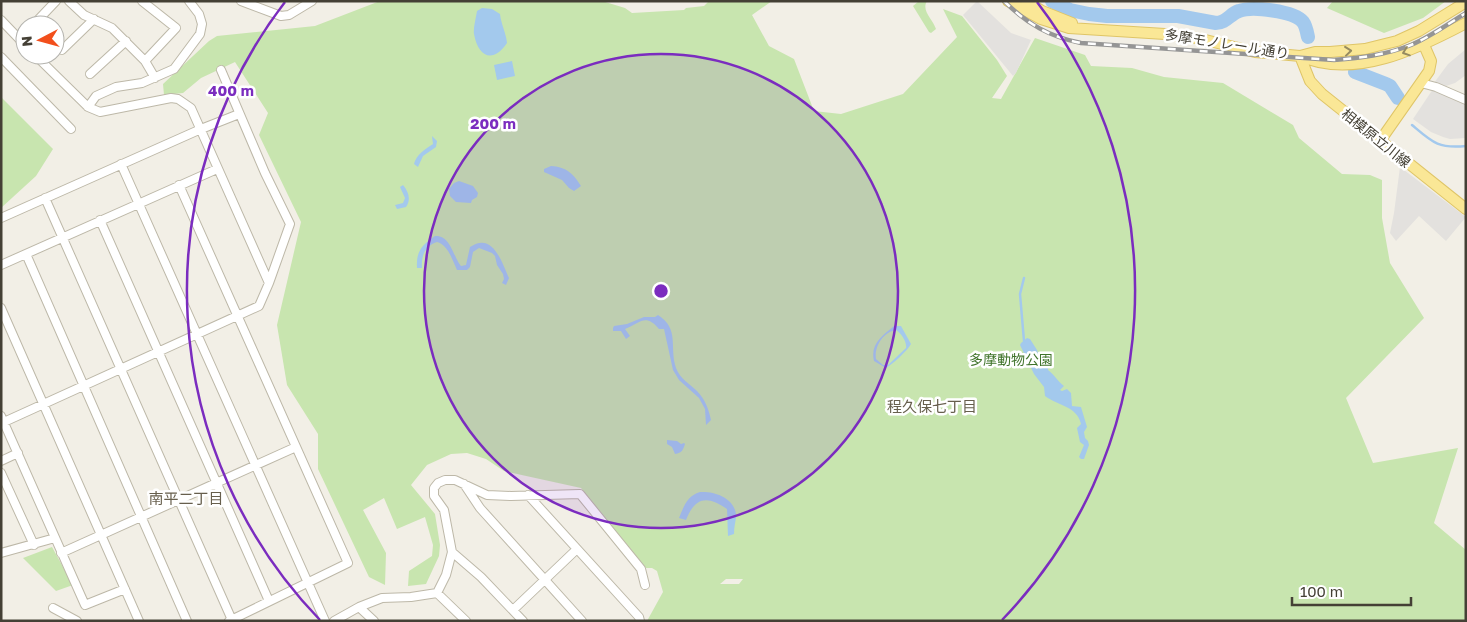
<svg xmlns="http://www.w3.org/2000/svg" width="1467" height="622" font-family="'Golos Text','Noto Sans JP',sans-serif">
<rect width="100%" height="100%" fill="#f2efe6"/>
<!-- green -->
<path fill="#c8e5af" fill-rule="evenodd" d="M380,1H602L625,8L632,13L684,10L686,8L704,6L709,1H772L752,15L769,46L794,59L814,111L841,114L903,94L957,37L943,9L962,16L997,60L1007,76L992,98L1001,99L1035,38L1085,55L1091,66L1132,68L1164,77L1223,83L1293,125L1299,138L1342,174L1370,175L1382,180V218L1390,263L1424,318L1346,398L1373,463L1458,448L1434,523L1466,550V621H647L663,592L657,571L652,568H646L581,488L504,471L486,459L467,453L451,454L427,465L411,485L435,514L440,545L439,556L426,584L408,586L409,571L432,556L433,545L425,517L397,529L384,498L363,510L386,553L385,585L369,577L318,469V434L287,385L277,325L301,222L259,135L268,113L235,62L201,78L183,93L164,95L163,84L209,41L217,36L315,26ZM726,579H743L739,584H720Z
M919,1H927C921,11 933,19 936,29L931,33L929,32L913,6Z
M1333,1H1446L1423,18L1384,33L1327,8Z
M1,97L53,149L36,176L1,208Z
M52,547L73,585L56,591L23,558Z"/>
<!-- parking -->
<path fill="#e3e1de" d="M977,1L1011,33L1031,40L1016,73L1013,76L963,15Z
M1466,49V75L1455,83L1446,86L1434,83L1448,64Z
M1433,89L1451,95L1466,106V138L1450,139L1443,137L1431,132L1413,119Z
M1400,167L1466,217L1446,241L1419,216L1396,241L1390,233L1394,213Z"/>
<!-- water -->
<path fill="#a3c9ed" fill-rule="evenodd" d="M482,8L492,9L500,14C501,24 506,33 507,43C493,64 478,57 474,34C473,28 476,18 477,11Z
M512,61L515,76L497,80L494,65Z
M432,136L437,141L436,147L423,156L418,167L414,164C416,155 425,149 433,144Z
M551,166C566,167 573,173 581,186L574,191L569,188L562,180L544,172V169Z
M459,181L473,186L478,193L477,197L472,200L471,203L456,202L450,196L449,189L454,183Z
M403,185C409,192 411,200 406,207L397,209L395,205L403,203L405,198L400,187Z
M435,236C451,235 453,257 461,266L466,265L470,247C493,231 502,263 509,278L506,285L502,283L504,279L503,274L497,265L495,256L492,253L479,248L473,252L470,267L467,270H457C452,259 448,245 437,242C425,246 421,256 422,268H417C416,251 422,245 435,236Z
M658,315C680,329 669,347 676,368C680,379 690,384 697,391C705,399 709,410 711,420L706,425L705,409L699,398L679,380L673,370L664,329H659C645,313 641,323 625,329L630,336L626,339L621,331H613V328L614,326L627,324L644,317H655Z
M894,326H901L911,344C907,351 893,364 886,368L874,361C870,344 882,336 894,326ZM896,330C902,334 907,342 906,348L888,365H883L876,359C874,347 883,332 896,330Z
M1027,338L1030,339L1037,350L1041,363L1048,366V370C1055,375 1057,381 1064,386L1060,390L1062,391L1067,389L1071,393L1072,406L1081,407L1087,427L1084,432L1085,438L1088,441L1089,445L1084,459H1081L1079,457L1084,445L1080,442L1077,428L1081,424C1077,406 1058,406 1045,396L1044,387L1034,374L1020,345L1021,343Z
M667,440L677,441L681,444L684,443L685,444C683,450 682,453 675,454L672,447L667,444Z
M700,492C716,491 737,499 736,518C735,523 734,529 734,534L728,536L727,509C707,495 695,497 686,520L679,518C684,506 687,496 700,492Z"/>
<g fill="none" stroke-linecap="round" stroke-linejoin="round">
<!-- stream -->
<path stroke="#a3c9ed" stroke-width="2.5" d="M1412,125C1432,142 1438,149 1466,146
M1024,341L1020,294L1024,278"/>
<!-- river -->
<path stroke="#a3c9ed" stroke-width="14" d="M1052,1L1070,10L1089,14L1107,16H1178L1216,23C1226,23 1230,14 1239,11C1252,6 1294,11 1303,22C1306,26 1307,32 1308,37
M1355,72L1386,84L1390,86L1398,98"/>
<!-- minor casing -->
<g stroke="#bdb8a8" stroke-width="10">
<path id="minor" d="M69,1L84,15L112,28L145,61L155,78
M142,1L176,28L145,61
M241,1L281,16L289,15L312,1
M1,20L25,45
M37,21L56,1
M62,50L94,19
M35,55L88,107
M1,57L71,129
M221,70L265,173L290,224L269,283
M90,74L126,41
M1421,83L1436,87L1466,100
M121,164L325,621
M179,185L348,563L229,621
M45,198L232,620
M1,218L201,129L239,114
M100,220L269,601
M26,254L187,621
M1,265L217,169
M1,308L139,621
M1,416L85,605L125,589
M4,422L259,306L269,283L191,108L178,99L171,98L100,112L88,107L96,96L116,87L142,83L174,69L200,34L202,24L199,14L189,1
M1,461L18,453
M1,473L34,545
M464,484L480,508L582,621
M528,495L639,617L640,621
M452,552L481,577L523,621
M1,553L55,538
M61,553L296,447
M437,593L466,621
M359,607L374,621
M53,608L77,621
M513,610L577,549
M334,621L359,607L382,598L411,597L437,593L446,575L452,552L444,510L434,496V488L438,483L445,480H455L487,495L511,496L580,494L641,569L645,585"/>
</g>
<!-- major casing -->
<g stroke="#dfc567" stroke-width="12">
<path id="major" d="M1008,1L1041,19L1069,28L1165,34L1197,38L1255,52L1300,56L1315,52H1330L1365,49L1397,41L1419,31L1466,2
M1026,1L1042,11L1072,23
M1300,56L1310,81L1322,94L1466,209
M1300,56C1354,80 1417,49 1466,23
M1380,141L1429,71L1431,61L1424,45"/>
</g>
<!-- minor -->
<use href="#minor" stroke="#fff" stroke-width="8"/>
<!-- major -->
<use href="#major" stroke="#fae796" stroke-width="10"/>
<!-- rail casing -->
<g stroke="#959595" stroke-width="4.5">
<path id="rail" d="M1004,1C1027,24 1050,37 1081,43L1334,60C1360,58 1386,55 1411,45C1430,37 1448,24 1466,13"/>
</g>
<!-- rail -->
<use href="#rail" stroke="#fff" stroke-width="2.5" stroke-dasharray="8" stroke-linecap="butt"/>
</g>
<!-- one-way arrows -->
<defs><path id="oneway-chevron" d="M-2-3.5L2.5 0L-2 3.5" fill="none" stroke-width="1.6" stroke-linecap="round" stroke-linejoin="round" transform="scale(1.25)"/></defs>
<g stroke="#968b61">
<use href="#oneway-chevron" transform="translate(1348 51) rotate(-6)"/>
<use href="#oneway-chevron" transform="translate(1406 52) rotate(161)"/>
</g>
<!-- distance rings -->
<circle cx="661" cy="291" r="237" fill="#7b2cbf" fill-opacity=".12"/>
<g fill="none" stroke="#7b2cbf" stroke-width="2.5">
<circle cx="661" cy="291" r="237"/>
<path d="M320 620A474 474 0 0 1 285 2M1037 2A474 474 0 0 1 1002 620"/>
</g>
<g text-anchor="middle" stroke-width="5" stroke-linejoin="round" paint-order="stroke">
<!-- street labels -->
<g font-size="14" fill="#444035" stroke="#fff">
<text transform="translate(1227 44) rotate(9)" y="5">多摩モノレール通り</text>
<text transform="translate(1376 138) rotate(39)" y="5">相模原立川線</text>
</g>
<!-- park labels -->
<g font-size="14" fill="#40742b" stroke="#fff">
<text x="1011" y="365">多摩動物公園</text>
</g>
<!-- neighbourhood labels -->
<g font-size="15" fill="#675f4d" stroke="#fff">
<text x="932" y="412">程久保七丁目</text>
<text x="186" y="504">南平二丁目</text>
</g>
</g>
<circle cx="661" cy="291" r="8" fill="#7b2cbf" stroke="#fff" stroke-width="2.5"/>
<g font-size="15" text-anchor="middle" font-weight="bold" fill="#7b2cbf" stroke="#fff" stroke-width="5" stroke-linejoin="round" paint-order="stroke">
<text x="231" y="96">400 m</text>
<text x="493" y="129">200 m</text>
</g>
<!-- border -->
<rect width="1467" height="622" fill="none" stroke="#444035" stroke-width="5"/>
<!-- north arrow -->
<g transform="translate(40 40) rotate(264)"><circle r="24" fill="#ffffff" stroke="#b4b3ae"/>
<path d="M0-4L9 19L0 12L-9 19Z" fill="#f24f1c"/>
<text y="-8" font-size="14" font-weight="bold" text-anchor="middle" fill="#444035">N</text>
</g>
<!-- scale -->
<path d="M1292 597v8h119v-8" fill="none" stroke="#444035" stroke-width="2.5"/>
<text x="1300" y="597" font-size="15" fill="#444035" stroke="#ffffff" stroke-width="4" paint-order="stroke">100 m</text>
</svg>
